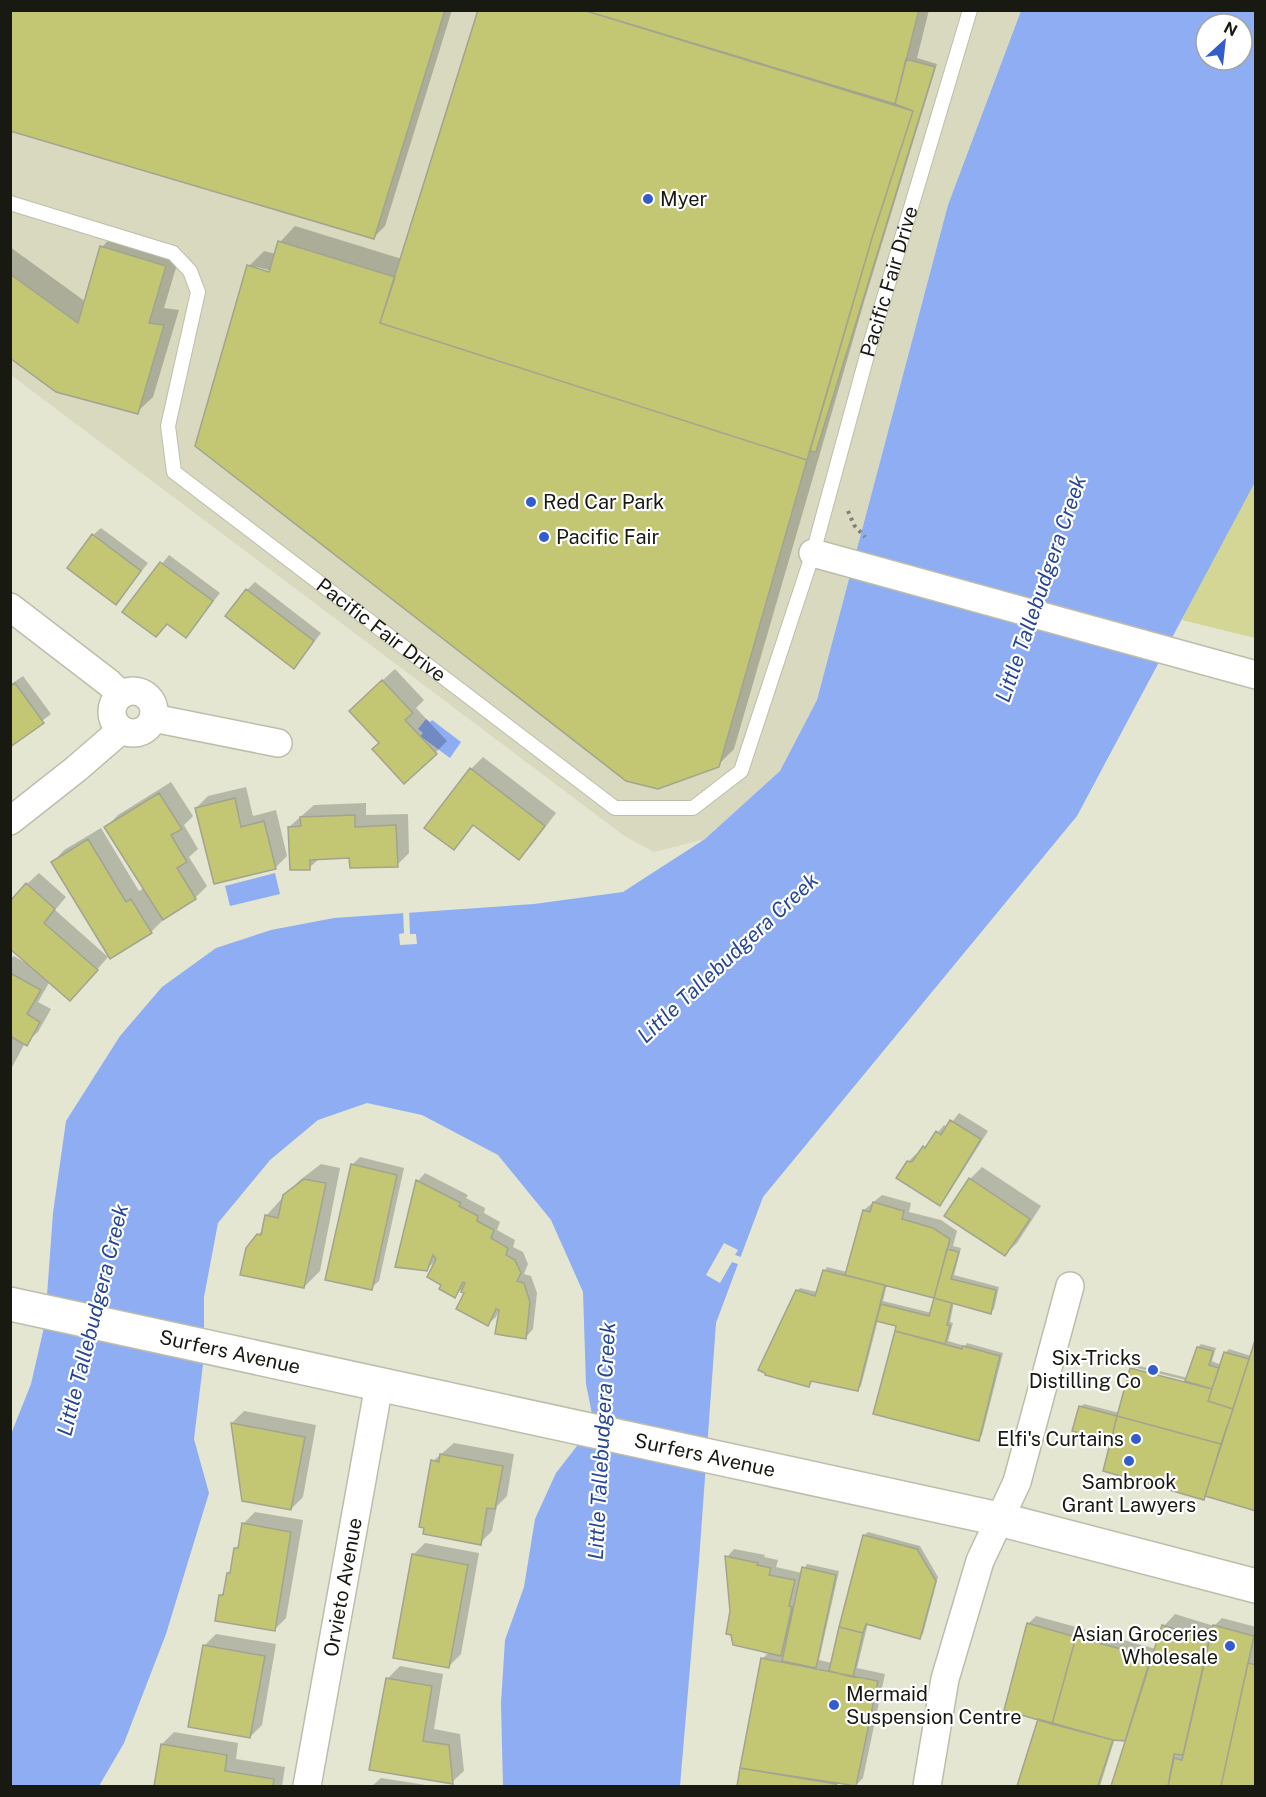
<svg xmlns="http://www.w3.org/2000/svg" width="1266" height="1797" font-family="'Public Sans',sans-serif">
<rect width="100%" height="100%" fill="#e4e6d1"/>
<!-- built -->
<path fill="#d8d9be" d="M10,11H1024L948,205L817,700L780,771L705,839L654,852L626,837L11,375Z"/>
<!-- green -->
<path fill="#d3d694" d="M1255,470V638L1182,620Z"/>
<!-- water -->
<path fill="#8eadf2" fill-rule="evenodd" d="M1021,11H1255V482L1077,816L763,1197L716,1323L699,1561L680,1786H503L501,1703L505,1640L524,1587L535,1519L556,1473L594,1424L586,1384L583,1292L551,1220L498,1155L422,1115L367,1103L318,1120L270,1160L218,1223L204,1297V1356L194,1439L209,1493L166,1634L124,1743L99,1786H11V1434L31,1384L45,1323L53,1213L66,1121L120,1036L162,987L216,948L271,930L334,918L534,904L623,892L705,839L780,771L817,700L948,205ZM1206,24H1242V60H1206Z
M426,719L430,722L432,720L461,742L450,758L420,736L423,733L418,729Z
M275,873L280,894L230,906L225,886Z"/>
<!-- pier -->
<path fill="#e4e6d1" d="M403,910H409L410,934H416L417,944L400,945L399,934L404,933Z
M724,1243L738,1250L735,1255L744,1258L741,1265L732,1262L720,1283L706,1275Z"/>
<!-- shadow -->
<path fill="#0003" fill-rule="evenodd" d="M10,10H452L385,226L373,238Z
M480,10H929L917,58L937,64L864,302L734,749L718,765L249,266L264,251L276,254L280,242L295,226L402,259ZM257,267L277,272L276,275L257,270Z
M117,231L181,251L164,308L179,310L153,397L137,412L10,356V247L86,302L102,247Z
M101,528L148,563L116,603L93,535Z
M169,555L220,593L186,636L168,622L124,611Z
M255,582L321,633L301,659L247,590Z
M395,669L424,700L416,708L447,741L435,753L380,743L362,699Z
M23,676L51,714L10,745V685Z
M483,757L556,813L531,846L519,858L474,824L453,848L471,769Z
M171,782L193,816L184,825L198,849L189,857L207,886L195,898L162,918L163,920L151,932L53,862L64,850L101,828L139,891L144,888L106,827L118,815Z
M246,787L253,816L276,810L287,856L275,868L196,808L208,796Z
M366,803V815L408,814L409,853L397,865L350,857L320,858L309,868L289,827L314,805Z
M39,873L66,897L55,910L108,957L82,987L50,981L38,1002L51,1009L38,1032L25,1043L10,1071V959L14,956L27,964V884Z
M959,1113L988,1131L947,1196L939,1204L908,1162L916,1154L919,1155L944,1125L948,1127Z
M360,1157L404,1168L379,1281L371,1288L352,1165Z
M321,1164L340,1168L320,1271L304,1287L258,1235L264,1229L266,1216L284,1196L300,1180Z
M982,1167L1041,1206L1017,1243L1005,1254L946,1215L970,1179Z
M425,1173L468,1195L466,1198L485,1208L484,1213L500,1222L497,1230L515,1240L513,1247L523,1252L528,1264L524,1274L531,1276L537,1293L533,1329L526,1337L500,1307L496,1317L488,1324L466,1292L461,1290L455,1296L443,1285L436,1260L427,1269L397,1266L418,1181Z
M882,1195L911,1203L909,1212L941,1220L957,1231L953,1246L961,1248L954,1275L999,1287L994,1309L990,1312L954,1302L950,1322L953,1323L948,1341L965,1346L967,1343L1003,1353L982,1435L978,1439L875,1413L898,1325L878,1320L861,1386L857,1389L813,1380L809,1386L797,1291L800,1288L817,1292L824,1271L827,1267L847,1272L864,1210ZM887,1284L937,1293L932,1313L883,1301Z
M1201,1344L1216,1348L1212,1361L1221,1365L1225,1353L1229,1349L1251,1356L1207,1495L1203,1498L1112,1440L1080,1407L1084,1404L1120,1413L1132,1368L1192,1384L1193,1382L1133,1367L1135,1365L1188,1378L1198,1347Z
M244,1411L316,1425L303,1497L291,1509L243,1500L232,1423Z
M454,1443L514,1454L507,1496L497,1506L492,1531L480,1543L433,1461Z
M255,1512L303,1520L286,1618L274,1630L221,1595L225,1591L228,1573L232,1569L235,1549L240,1544L243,1524Z
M868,1532L920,1546L938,1577L923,1634L920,1637L868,1623L857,1668L885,1674L863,1778L855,1786L838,1783L837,1786H739L763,1658L769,1652L732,1611L727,1557L734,1549L765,1555L764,1557L778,1560L776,1567L802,1573L807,1564L839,1571L819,1660L832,1663L864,1535Z
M425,1543L479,1553L461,1654L449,1666L413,1555Z
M1175,1614L1214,1626L1222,1618L1256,1627V1786H1120L1113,1785L1127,1740L1115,1738L1100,1786H1018L1039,1720L1028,1624L1036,1616L1156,1649L1164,1626Z
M216,1634L276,1644L262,1725L250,1737L204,1646Z
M400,1666L443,1674L434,1729L460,1734L464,1771L452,1782L371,1769L388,1678Z
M174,1732L238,1743L236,1759L285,1767L282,1786H155L162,1744Z
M381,1778L432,1786H372Z"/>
<!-- building -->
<path fill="#c3c673" stroke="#a2a490" stroke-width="1.5" d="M10,10H445L374,239L10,131Z
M478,10H583L913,111L872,238L807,460L380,323Z
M583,10H919L895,104Z
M906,59L935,67L816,452L810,451L872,238L913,111L895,104Z
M278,241L395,277L380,323L807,460L719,767L658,789L626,781L195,446L247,265L269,272Z
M100,246L166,266L149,323L164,325L138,414L56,392L10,358V274L78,323Z
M92,534L141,571L116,605L67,568Z
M160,562L213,601L186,638L167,624L156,637L122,612Z
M246,589L314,641L294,669L225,616Z
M382,680L413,713L405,720L437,754L404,784L372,749L379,743L349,711Z
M15,683L44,723L10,747V686Z
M470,768L545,826L519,860L473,825L454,850L424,828Z
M159,793L182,829L171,835L187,862L177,868L196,899L163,920L104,827Z
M235,798L241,827L264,821L276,869L214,884L195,808Z
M355,815V827L396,825L398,867L350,868L349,858L310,860V870H290L288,827L301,826L300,817Z
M88,839L126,902L131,899L152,933L110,959L51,862Z
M26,883L55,909L44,923L98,970L70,1001L10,949V901Z
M10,973L41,990L27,1014L40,1022L27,1046L10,1036Z
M950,1120L981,1139L940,1206L896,1178L907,1161L912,1162L923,1146L925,1148L936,1131L941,1135Z
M351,1164L397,1175L372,1290L325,1280Z
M969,1178L1030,1219L1005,1256L944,1216Z
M304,1179L326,1183L304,1288L240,1275L246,1248L257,1234L261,1235L265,1215L278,1218L283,1195Z
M416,1180L461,1203L459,1206L478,1216L477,1221L494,1230L491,1238L508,1248L506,1255L515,1260L521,1273L517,1281L524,1283L530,1302L526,1339L495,1334L499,1310L496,1309L488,1326L456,1309L464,1293L461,1292L465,1283L463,1282L455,1298L439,1289L441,1285L427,1277L436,1259L433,1255L427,1271L395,1267Z
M873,1202L904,1211L902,1219L933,1228L950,1239L934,1298L845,1275L863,1210L870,1212Z
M947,1249L959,1252L951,1279L996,1290L991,1314L934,1298Z
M823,1270L885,1285L858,1391L811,1381L809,1387L765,1375V1373L758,1370L796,1290L815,1296Z
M934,1298L952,1303L947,1325L950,1326L945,1344L895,1331L896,1326L876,1321L881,1304L929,1316Z
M895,1331L962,1349L963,1346L1000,1356L979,1441L873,1414Z
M1256,1337V1511L1205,1496Z
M1197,1347L1213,1351L1209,1365L1219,1368L1212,1389L1185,1381Z
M1224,1352L1249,1359L1233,1409L1208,1401Z
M1130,1368L1212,1389L1208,1401L1233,1409L1221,1444L1117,1416Z
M1079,1406L1117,1416L1111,1441L1072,1431Z
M1117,1416L1221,1444L1204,1500L1103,1471Z
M231,1423L305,1437L291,1510L242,1501Z
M440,1454L503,1466L495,1509L487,1508L481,1545L423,1534L424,1528L419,1527L431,1460L439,1462Z
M242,1523L291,1532L275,1631L215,1621L219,1595H223L227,1573H230L234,1548H238Z
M863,1535L917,1549L936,1581L920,1639L866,1624L863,1633L839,1627Z
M412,1554L468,1565L449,1668L393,1658Z
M725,1556L758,1563L757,1565L771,1568L769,1575L795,1580L789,1606L792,1607L781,1656L733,1645L731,1635L726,1634L730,1611Z
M802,1567L836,1575L816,1668L782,1661Z
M1027,1623L1076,1637L1052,1724L1004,1710Z
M1162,1625L1209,1640L1183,1755L1174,1754L1168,1786H1111Z
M1213,1625L1254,1636L1221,1786H1168L1174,1758L1182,1760Z
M839,1627L863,1633L853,1677L829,1671Z
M1076,1637L1151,1657L1125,1741L1113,1740L1052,1724Z
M203,1645L265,1656L250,1738L188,1727Z
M761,1658L878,1681L856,1786L740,1768Z
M1248,1663L1256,1665V1786H1221Z
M386,1678L432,1686L423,1741L449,1745L453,1784L369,1770Z
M1038,1719L1113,1740L1098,1786H1017Z
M161,1744L227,1755L225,1771L274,1779L273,1786H154Z
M740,1768L836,1784L835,1786H737Z"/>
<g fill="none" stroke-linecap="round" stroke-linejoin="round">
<!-- service casing -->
<g stroke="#bdbeaa" stroke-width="16">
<g id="service">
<path id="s1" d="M10,203L173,253L190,271L198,292L168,426L174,472L615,808H693L741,771L813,553L869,348L970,10"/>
</g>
</g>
<!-- minor casing -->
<g stroke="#bdbeaa" stroke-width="30">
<g id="minor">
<path d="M813,553L1256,675"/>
<path d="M10,607L109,683L121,695"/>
<circle cx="133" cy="712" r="21"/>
<path d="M153,718L278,743"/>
<path d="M10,821L76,769L121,730"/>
<path id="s2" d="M307,1786L379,1385"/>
<path d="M927,1786L945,1679L980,1561L1017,1482L1070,1286"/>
</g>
</g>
<!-- tertiary casing -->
<g stroke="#bdbeaa" stroke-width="36">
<g id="tertiary">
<path id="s3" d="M10,1304L999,1519L1256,1586"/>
</g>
</g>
<!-- path -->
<path stroke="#818274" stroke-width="4" stroke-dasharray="3 4.5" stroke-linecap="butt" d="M848,511L854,525L865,537"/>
<!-- service -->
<use href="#service" stroke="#fff" stroke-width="14"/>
<!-- minor -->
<use href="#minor" stroke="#fff" stroke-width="27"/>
<!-- tertiary -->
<use href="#tertiary" stroke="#fff" stroke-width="33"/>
</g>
<!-- markers -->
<g fill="#335ccc" stroke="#fff" stroke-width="2">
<circle cx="648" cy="199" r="6"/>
<circle cx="531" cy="502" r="6"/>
<circle cx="544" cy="537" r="6"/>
<circle cx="1153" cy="1370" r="6"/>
<circle cx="1136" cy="1439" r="6"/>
<circle cx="1129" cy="1461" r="6"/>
<circle cx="1230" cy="1646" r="6"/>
<circle cx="834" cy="1705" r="6"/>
</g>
<g text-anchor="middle" stroke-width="4.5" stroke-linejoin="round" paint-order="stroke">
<!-- poi labels -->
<g font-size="20" fill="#181911" stroke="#fff" text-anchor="start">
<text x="660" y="206">Myer</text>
<text x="543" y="509">Red Car Park</text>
<text x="556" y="544">Pacific Fair</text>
<text x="1141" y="1365" text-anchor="end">Six-Tricks<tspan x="1141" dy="23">Distilling Co</tspan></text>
<text x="1124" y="1446" text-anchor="end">Elfi's Curtains</text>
<text x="1129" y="1489" text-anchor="middle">Sambrook<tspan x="1129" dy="23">Grant Lawyers</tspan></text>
<text x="1218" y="1641" text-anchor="end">Asian Groceries<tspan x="1218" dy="23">Wholesale</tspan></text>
<text x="846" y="1701">Mermaid<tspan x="846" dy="23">Suspension Centre</tspan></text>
</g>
<!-- street labels -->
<g font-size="20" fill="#181911" stroke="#fff">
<text dy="7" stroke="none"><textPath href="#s1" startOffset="1606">Pacific Fair Drive</textPath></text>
<text dy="7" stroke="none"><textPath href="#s1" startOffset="662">Pacific Fair Drive</textPath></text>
<text dy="7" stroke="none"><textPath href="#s3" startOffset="225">Surfers Avenue</textPath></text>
<text dy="7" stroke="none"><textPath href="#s3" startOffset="711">Surfers Avenue</textPath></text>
<text dy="7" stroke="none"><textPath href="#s2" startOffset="202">Orvieto Avenue</textPath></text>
</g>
<!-- water labels -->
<g font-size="21" font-style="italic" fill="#274695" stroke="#fff">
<text transform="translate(1041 589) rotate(-71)" y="7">Little Tallebudgera Creek</text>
<text transform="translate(728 958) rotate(-43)" y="7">Little Tallebudgera Creek</text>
<text transform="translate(93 1320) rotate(-76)" y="7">Little Tallebudgera Creek</text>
<text transform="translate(602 1441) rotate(-87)" y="7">Little Tallebudgera Creek</text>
</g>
</g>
<!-- border -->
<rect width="1266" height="1797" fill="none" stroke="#181911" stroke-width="24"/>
<!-- north arrow -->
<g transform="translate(1224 42) rotate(27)"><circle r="28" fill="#ffffff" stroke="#a3a3a0" stroke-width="1.5"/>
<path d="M0-4.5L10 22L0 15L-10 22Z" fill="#335ccc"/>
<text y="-9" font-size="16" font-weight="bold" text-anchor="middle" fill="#181911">N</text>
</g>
</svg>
